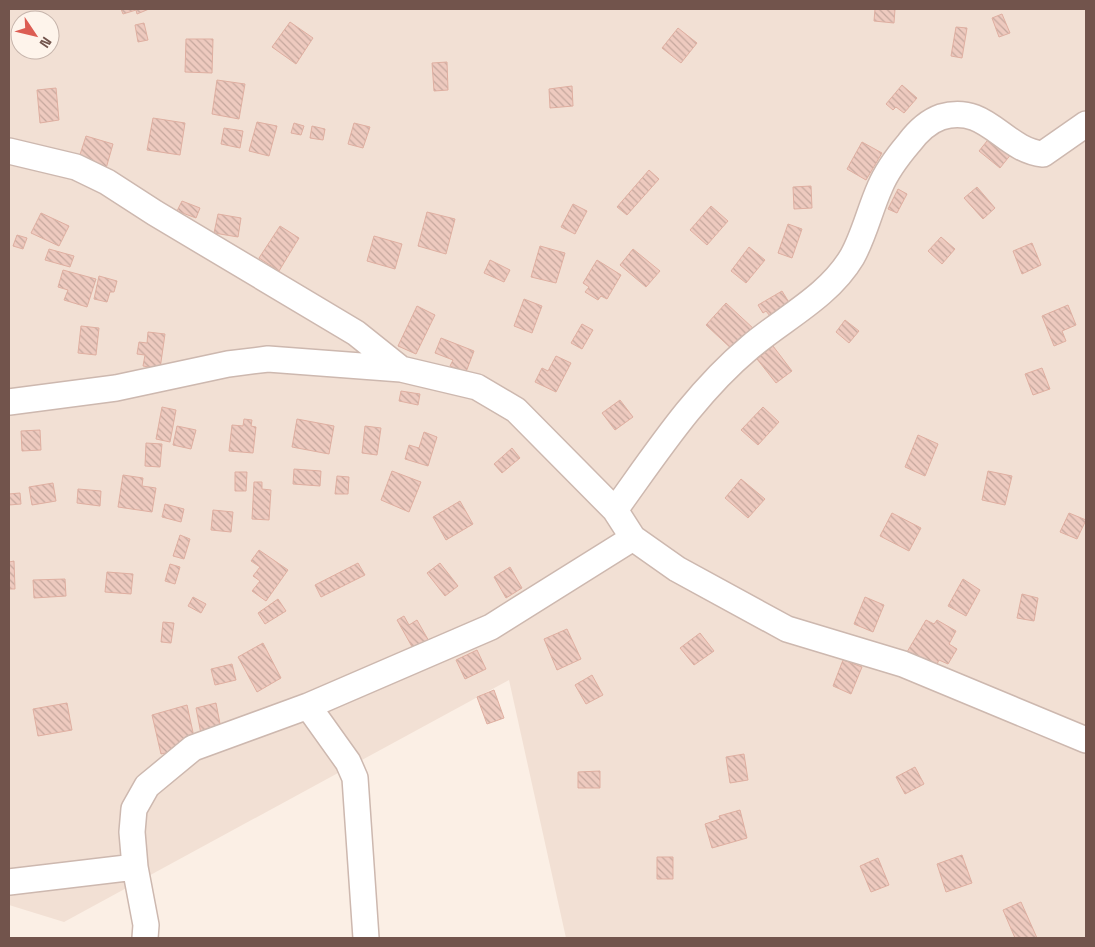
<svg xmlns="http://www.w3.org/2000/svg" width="1095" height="947" font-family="'Space Grotesk',sans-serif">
<defs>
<pattern id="building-back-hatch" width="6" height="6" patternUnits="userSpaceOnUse" patternTransform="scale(1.25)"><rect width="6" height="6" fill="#eecabf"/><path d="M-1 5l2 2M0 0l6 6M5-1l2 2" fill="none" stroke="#c5a79d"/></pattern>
</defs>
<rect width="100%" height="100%" fill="#fbefe5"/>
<!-- residential -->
<path fill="#f2e0d4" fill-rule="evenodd" d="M9,9H1086V938H566L509,680L64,922L9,905ZM20,20H50V50H20Z"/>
<!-- building -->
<path fill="url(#building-back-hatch)" stroke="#dfafa1" d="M121,9H149L137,14L136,10L123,14Z
M875,9H895L894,23L874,21Z
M1002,14L1010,33L999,37L992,18Z
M290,22L313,38L296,64L272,47Z
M144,23L148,40L138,42L135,25Z
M956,27L967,28L962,58L951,56Z
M678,28L697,43L681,63L662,48Z
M186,39H213L212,73L185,72Z
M447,62L448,90L434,91L432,63Z
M217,80L245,84L239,119L212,114Z
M902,85L917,98L904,113L896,107L893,110L886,104Z
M572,86L573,106L550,108L549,89Z
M56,88L59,120L40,123L37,90Z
M153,118L185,123L180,155L147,150Z
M257,122L277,126L269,156L249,151Z
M294,123L304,126L301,135L291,133Z
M354,123L370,127L363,148L348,144Z
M312,126L325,129L323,140L310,138Z
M224,128L243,131L240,148L221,144Z
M86,136L113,144L105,172L77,164Z
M991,136L1012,153L1000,168L979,151Z
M862,142L882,153L866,180L847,169Z
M649,170L659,179L627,215L617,207Z
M811,186L812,208L794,209L793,187Z
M977,187L995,208L983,219L964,198Z
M898,189L907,194L897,213L888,209Z
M182,201L200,208L196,218L177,211Z
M573,204L587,211L575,234L561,227Z
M711,206L728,221L707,245L690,230Z
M427,212L455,219L446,254L418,246Z
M41,213L69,226L59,246L31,233Z
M218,214L241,218L238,237L214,233Z
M788,224L802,229L792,258L778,253Z
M280,226L299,238L279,271L259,258Z
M17,235L27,238L23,249L13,246Z
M374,236L402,244L395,269L367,261Z
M941,237L955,249L942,264L928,251Z
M1032,243L1041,265L1022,274L1013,251Z
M540,246L565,253L556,283L531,277Z
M749,247L765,260L746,283L731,271Z
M49,249L74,256L70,267L45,260Z
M633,249L660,271L646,287L620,265Z
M490,260L510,270L504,282L484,273Z
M597,260L621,275L607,299L601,296L598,300L585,292L589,287L583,283Z
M63,270L96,279L87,307L64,300L68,290L58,287Z
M99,276L117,281L114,292H110L107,302L94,299Z
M782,291L790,304L770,316L766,311L763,313L758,305Z
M524,299L542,306L532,333L514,326Z
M726,303L755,330L735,352L706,325Z
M1068,305L1076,325L1062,331L1066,341L1054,346L1042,316Z
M417,306L435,315L416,354L398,346Z
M845,320L859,331L849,343L836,332Z
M582,324L593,330L582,349L571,343Z
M81,326L99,328L96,355L78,353Z
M148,332L165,334L160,369L143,366L145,355L137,354L139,342L147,343Z
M441,338L474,351L466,372L450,366L453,360L435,353Z
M773,346L792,371L776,383L757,359Z
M556,356L571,363L556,392L535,382L542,368L548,371Z
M1042,368L1050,389L1033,395L1025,374Z
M401,391L420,394L418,405L399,401Z
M620,400L633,417L615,430L602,413Z
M162,407L176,410L170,442L156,439Z
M763,407L779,422L758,445L741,430Z
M244,419L252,420L251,426L256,427L253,453L229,451L232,425L243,426Z
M297,419L334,426L329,454L292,447Z
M177,426L196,430L191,449L173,445Z
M365,426L381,428L377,455L362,453Z
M40,430L41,450L22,451L21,431Z
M424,432L437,437L428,466L405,459L409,445L419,448Z
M918,435L938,444L925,476L905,467Z
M146,443L162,444L160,467L145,466Z
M512,448L520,458L502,473L494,464Z
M294,469L321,471L320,486L293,484Z
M392,471L421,482L409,512L381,500Z
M988,471L1012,476L1005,505L982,500Z
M235,472H247L246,491H235Z
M123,475L143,478L142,486L156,488L152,512L118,507Z
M337,476L349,477L348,494H335Z
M741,479L765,499L748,518L725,498Z
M254,482H262V489L271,490L269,520L252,519Z
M53,483L56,501L32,505L29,487Z
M78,489L101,491L100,506L77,503Z
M20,493L21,504L9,505V494Z
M460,501L473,524L446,540L433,517Z
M165,504L184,509L181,522L162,517Z
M213,510L233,512L231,532L211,530Z
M892,513L921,528L909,551L880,536Z
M1069,513L1086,520L1077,539L1060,532Z
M180,535L190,539L184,559L173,556Z
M259,550L288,570L266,601L252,591L260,581L253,576L260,567L251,561Z
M14,561L15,589H9V562Z
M358,563L365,575L321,597L315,585Z
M440,563L458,586L445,596L427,573Z
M170,564L180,567L175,584L165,581Z
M510,567L522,588L506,598L494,577Z
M107,572L133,574L131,594L105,592Z
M65,579L66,596L34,598L33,580Z
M963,579L980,590L966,616L948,606Z
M1022,594L1038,598L1034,621L1017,618Z
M193,597L206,604L201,613L188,606Z
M865,597L884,605L873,632L854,624Z
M278,599L286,611L265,624L258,613Z
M404,616L409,625L417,620L430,643L415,652L397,620Z
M926,620L934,624L937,620L956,631L949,644L957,649L948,664L939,660L935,668L907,652Z
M163,622L174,623L171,643L161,642Z
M567,629L581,659L557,670L544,639Z
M700,633L714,651L694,665L680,648Z
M263,643L281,678L257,692L238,657Z
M477,650L486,669L465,679L456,660Z
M843,660L862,667L851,694L833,686Z
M232,664L236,680L215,685L211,669Z
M592,675L603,695L586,704L575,685Z
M494,690L504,718L487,724L477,697Z
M67,703L72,730L38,736L33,709Z
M216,703L222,734L202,739L196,708Z
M187,705L196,746L161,754L152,715Z
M744,754L748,780L730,783L726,757Z
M915,767L924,784L905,794L896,777Z
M600,771V788H578V772Z
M740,810L747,838L712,848L705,824L720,819L719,816Z
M962,855L972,883L946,892L937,864Z
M657,857H673V879H657Z
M878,858L889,885L871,892L860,866Z
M1021,902L1037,938H1015L1003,910Z"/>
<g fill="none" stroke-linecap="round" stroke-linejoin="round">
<!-- minor casing -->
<g stroke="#cdb8af" stroke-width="28">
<path id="minor" d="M9,151L76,167L107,182L155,213L356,333L401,369
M9,402L116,388L228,364L268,359L401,369L477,387L516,410L615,510L633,538L677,569L787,629L903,664L1086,740
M615,510C657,452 695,393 750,347C784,318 828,297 852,257C864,236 870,209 880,187C887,170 898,156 909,143C918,131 927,122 941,117C987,103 1003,150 1043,154L1086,124
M308,706L348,762L355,778L366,938
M9,882L135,867
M145,938L146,925L135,867L132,832L134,809L147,786L193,748L308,706L491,627L633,538"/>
</g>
<!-- minor -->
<use href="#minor" stroke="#fff" stroke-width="25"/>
</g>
<!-- border -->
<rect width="1095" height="947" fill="none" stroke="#72544c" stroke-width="20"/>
<!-- north arrow -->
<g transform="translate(35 35) rotate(125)"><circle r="24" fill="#fef4eb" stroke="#c6b4ab"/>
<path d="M0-4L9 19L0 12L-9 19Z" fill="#dc5d53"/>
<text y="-8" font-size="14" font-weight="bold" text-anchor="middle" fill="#72544c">N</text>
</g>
</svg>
